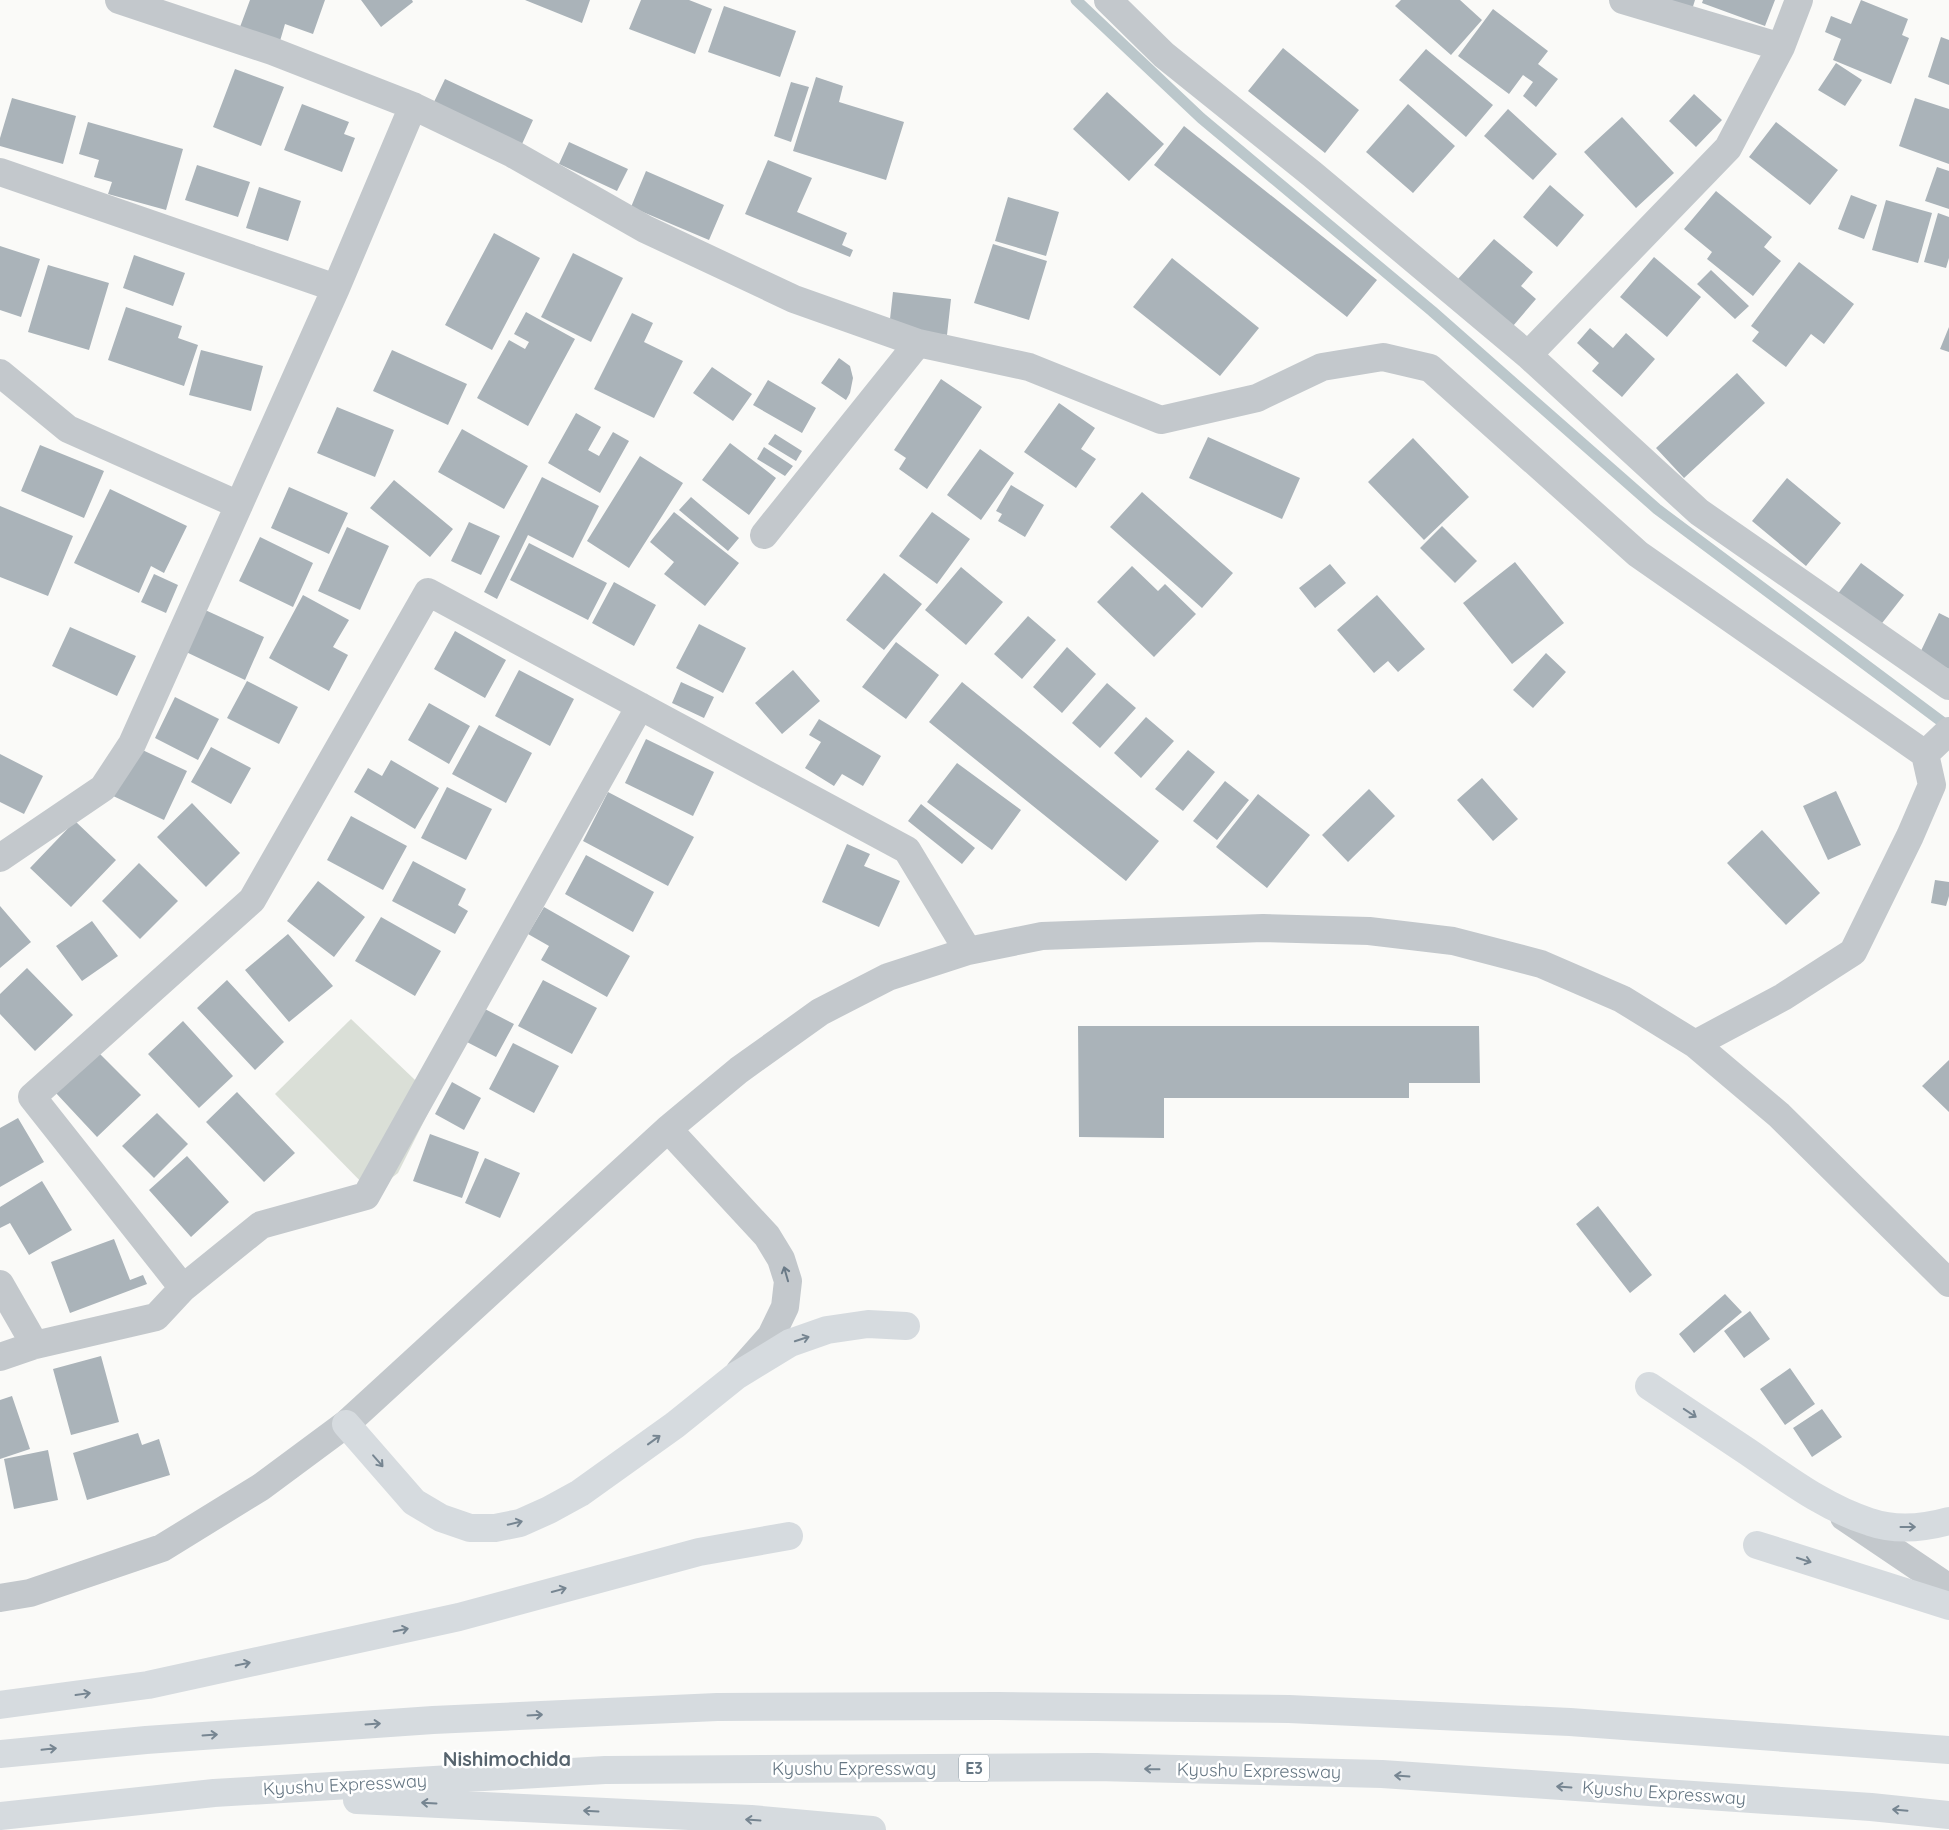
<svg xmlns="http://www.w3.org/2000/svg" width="1949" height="1830" font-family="Quicksand,sans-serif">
<rect width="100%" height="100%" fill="#fafaf8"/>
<!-- green -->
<path fill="#dadfd7" d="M351,1019L435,1099L398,1173L372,1193L275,1094Z"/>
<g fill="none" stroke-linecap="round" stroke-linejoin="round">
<!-- stream -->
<path stroke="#bbc7cb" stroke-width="11" d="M1076,0L1201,118L1432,311L1657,509L1949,727"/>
</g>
<!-- building -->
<path fill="#aab3b9" d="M250,0H325L313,34L285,24L280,41L240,27Z
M361,0H412L413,2L381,27Z
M525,0H590L582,23Z
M641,0H689L712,9L695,54L629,29Z
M1401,0H1460L1482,20L1451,55L1395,6Z
M1643,0H1695L1690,16Z
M1703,0H1775L1765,26L1702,3Z
M1861,0L1908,19L1902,35L1909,38L1891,84L1833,60L1841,39L1825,32L1831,16L1851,24Z
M724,6L796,31L780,77L708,52Z
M1493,9L1548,51L1538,64L1558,79L1536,107L1523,96L1533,82L1523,75L1509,94L1458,56Z
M1941,37L1949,40V85L1928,77Z
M1283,48L1359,110L1325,153L1248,91Z
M1426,49L1493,105L1466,137L1399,80Z
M1836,63L1862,80L1845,106L1818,90Z
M235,69L284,87L261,146L213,127Z
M816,77L843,86L839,102L904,122L886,180L793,151Z
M445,79L533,120L522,144L434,102Z
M791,82L809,87L791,142L774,136Z
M1107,92L1164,144L1129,181L1073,129Z
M1694,94L1722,120L1696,147L1669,121Z
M12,98L76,116L63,164L0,146V138Z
M1915,98L1949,109V164L1899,146Z
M302,104L349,122L344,134L355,138L342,172L284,150Z
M1408,104L1455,146L1413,193L1366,152Z
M1508,109L1557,154L1533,180L1484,136Z
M1622,117L1674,173L1636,208L1584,152Z
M88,122L183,149L166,210L108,194L112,182L94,177L99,160L79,154Z
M1776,122L1838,170L1810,205L1749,157Z
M1184,126L1377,280L1347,317L1154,165Z
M569,142L628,169L617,191L559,164Z
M768,160L812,178L797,212L847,233L842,245L853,250L850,257L745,214Z
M197,165L250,182L238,217L185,200Z
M1937,167L1949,171V209L1925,201Z
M646,171L724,205L709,240L631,207Z
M1550,185L1584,215L1557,247L1523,217Z
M259,187L301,201L288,241L246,228Z
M1716,191L1772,237L1764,247L1781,261L1753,296L1707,259L1712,252L1684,229Z
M1851,195L1877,205L1864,239L1838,229Z
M1008,197L1059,212L1046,256L995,241Z
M1886,200L1932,213L1918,263L1872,250Z
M1938,213L1949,217V258L1946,268L1924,262Z
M494,233L540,258L492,350L445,325Z
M1494,239L1533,272L1521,286L1536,299L1513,326L1458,279Z
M993,244L1047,261L1029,320L974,303Z
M0,246L40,259L21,317L0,310Z
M573,253L623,278L591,342L541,317Z
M134,255L185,273L173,306L123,288Z
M1654,257L1701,297L1667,337L1620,297Z
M1172,258L1259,328L1220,376L1133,307Z
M1799,262L1854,304L1824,344L1811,334L1786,367L1752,341L1759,332L1751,326Z
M48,265L109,283L89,350L28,332Z
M1711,270L1749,306L1735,319L1697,284Z
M893,292L951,299L947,335L889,328Z
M126,307L182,326L178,338L198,345L184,386L108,360Z
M526,312L575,339L528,426L477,398L509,340L525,349L529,342L514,334Z
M632,313L653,323L644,342L683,361L654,418L594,389Z
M1949,327V352L1940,349Z
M1590,328L1613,348L1626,333L1655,359L1622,397L1592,371L1599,363L1577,343Z
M201,350L263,366L251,411L189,395Z
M392,350L467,384L448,425L373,391Z
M839,358L850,366L853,378L850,393L846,400L821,383Z
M712,367L752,394L733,421L693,393Z
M1737,373L1765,403L1684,478L1656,448Z
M941,379L982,407L927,489L899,469L906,458L894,450Z
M768,380L816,408L802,433L753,405Z
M1059,403L1095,428L1081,449L1096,459L1076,488L1024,452Z
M337,407L394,430L375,477L317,453Z
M576,413L601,427L588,450L599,456L613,432L629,441L600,493L548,463Z
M462,429L528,466L504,509L438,472Z
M775,434L802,451L796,461L768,444Z
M1208,437L1300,478L1282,519L1189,478Z
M1413,438L1469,497L1424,540L1368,482Z
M730,443L776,478L749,515L702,480Z
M40,445L104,471L84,518L21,491Z
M764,447L793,466L785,476L757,459Z
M980,449L1014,473L981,520L947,495Z
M640,456L683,483L629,568L587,541Z
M542,477L599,506L573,558L528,535L497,599L484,592Z
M1787,478L1841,523L1806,566L1752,521Z
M394,480L453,529L430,557L370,508Z
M1011,485L1044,505L1025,537L998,521L1002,514L996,511Z
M289,487L348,513L329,554L271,528Z
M110,489L187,526L164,573L151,566L139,593L74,563Z
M1142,492L1233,573L1202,608L1110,527Z
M691,497L739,538L728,551L679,510Z
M0,506L73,536L48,596L0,577Z
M674,512L739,563L705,606L664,574L674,562L650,542Z
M932,512L970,539L937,584L899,556Z
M469,522L500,536L481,575L451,561Z
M1442,526L1477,561L1455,583L1420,548Z
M347,527L389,546L360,610L318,591Z
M260,537L313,563L293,607L239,581Z
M529,543L607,583L588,620L510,580Z
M1515,562L1564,623L1512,664L1463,603Z
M1861,563L1904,595L1879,627L1837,595Z
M1330,564L1346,583L1315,608L1299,588Z
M1132,566L1158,591L1165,584L1196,614L1154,657L1097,602Z
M961,567L1003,602L966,645L925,610Z
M884,573L922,604L884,650L846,620Z
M154,574L178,585L166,613L141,602Z
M614,582L656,605L634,646L592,623Z
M303,595L349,620L333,647L348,655L329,691L269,658Z
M1377,595L1425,649L1398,672L1388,661L1374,673L1337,630Z
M203,609L264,637L245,680L184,651Z
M1939,613L1949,618V669L1919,655Z
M1028,616L1056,640L1022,679L994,654Z
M699,624L746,648L723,693L676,668Z
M70,627L136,656L117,696L52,666Z
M455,631L506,660L485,698L434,669Z
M896,642L939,675L906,719L862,687Z
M1067,647L1096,674L1062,713L1033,687Z
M1546,653L1566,672L1533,708L1513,690Z
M519,670L574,699L550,746L495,716Z
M793,670L820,701L782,734L755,703Z
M247,681L298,707L279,744L227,718Z
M681,682L714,697L704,718L672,703Z
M962,682L1159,841L1126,881L929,722Z
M1107,683L1136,708L1100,748L1072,723Z
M175,697L219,719L198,760L155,738Z
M429,703L470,726L449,764L408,740Z
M1146,717L1174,741L1141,778L1114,753Z
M819,719L881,756L863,786L842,774L834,786L805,768L821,742L809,735Z
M479,725L532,753L506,803L452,774Z
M646,739L714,772L693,816L625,783Z
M134,746L187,771L164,820L111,795Z
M211,747L251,768L231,804L191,782Z
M1188,750L1215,772L1183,811L1155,789Z
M0,754L43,776L24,814L0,802Z
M391,760L439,788L415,829L354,792L368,768L382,776Z
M957,763L1021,810L992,850L927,802Z
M1482,778L1518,819L1493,841L1457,800Z
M1225,781L1249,800L1217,840L1193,821Z
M447,787L492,809L466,860L421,838Z
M1369,789L1395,816L1348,862L1322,835Z
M1836,791L1861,845L1828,860L1803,806Z
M608,792L694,837L668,886L583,841Z
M1258,794L1310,835L1267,888L1216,847Z
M192,803L240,853L206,887L157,837Z
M921,804L975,848L962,864L908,821Z
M351,816L407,846L383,890L327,860Z
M75,821L116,860L71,907L30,868Z
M1762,830L1820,893L1786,925L1727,863Z
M847,844L870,854L864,866L900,881L879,927L822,902Z
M586,855L654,892L633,932L565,894Z
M413,861L466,889L458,905L468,911L455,934L392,901Z
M139,863L178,901L140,939L102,901Z
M1935,880L1949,882V896L1946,906L1931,903Z
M318,881L365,917L334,957L287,921Z
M0,906L31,942L0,968Z
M544,907L630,956L607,997L541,960L549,946L528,934Z
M381,917L441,951L415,996L355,961Z
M92,921L118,956L82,981L56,946Z
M288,934L333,986L289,1022L245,970Z
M27,968L73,1015L35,1051L0,1014V994Z
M227,980L284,1042L255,1070L197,1008Z
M543,980L597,1008L572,1054L518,1026Z
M481,1007L514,1024L496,1057L463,1040Z
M183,1021L233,1076L199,1108L148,1054Z
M1078,1026H1479L1480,1083H1409V1098H1164V1138L1079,1137Z
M513,1043L559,1066L534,1113L489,1089Z
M97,1051L141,1095L97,1137L55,1092Z
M1949,1060V1112L1922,1086Z
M452,1082L481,1098L464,1130L435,1114Z
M237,1092L295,1153L264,1182L206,1122Z
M157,1113L188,1144L154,1178L122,1146Z
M18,1118L44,1162L0,1187V1128Z
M430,1134L479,1152L462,1198L413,1181Z
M187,1156L229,1202L191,1237L149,1190Z
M485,1158L520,1173L500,1218L465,1203Z
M42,1181L72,1230L29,1255L10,1223L0,1228V1207Z
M1598,1206L1652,1275L1630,1293L1576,1224Z
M114,1239L130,1280L143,1275L147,1284L70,1313L51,1262Z
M1725,1294L1742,1312L1694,1353L1679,1334Z
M1750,1311L1770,1339L1744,1358L1724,1331Z
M101,1356L119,1422L71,1435L53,1369Z
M1790,1368L1815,1404L1785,1425L1760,1389Z
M12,1396L30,1449L0,1459V1400Z
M1822,1409L1842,1437L1812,1457L1793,1428Z
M138,1433L142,1445L159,1439L170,1475L87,1500L73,1453Z
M48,1450L58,1500L14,1509L4,1459Z"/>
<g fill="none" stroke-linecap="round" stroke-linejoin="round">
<!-- minor -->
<path stroke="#c3c8cc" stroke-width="28" d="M119,0L272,51L413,106L513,154L645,229L794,299L918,343L1029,367L1161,420L1257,398L1322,367L1383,357L1430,368L1638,554L1925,754L1932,785L1910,836L1853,952L1783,997L1695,1044
M1108,0L1164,55L1312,174L1528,355L1699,512L1949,686
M1623,0L1781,47
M0,172L336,288
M1528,355L1728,148L1781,47L1799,0
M0,373L68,429L239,505
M764,535L918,343
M1925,754L1949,731
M0,858L103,788L132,744L336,288L413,106
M668,1129L767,1236L781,1259L788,1281L785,1307L771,1336L740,1371
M0,1284L35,1345
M183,1288L32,1097L252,900L428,592L907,850L968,951
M0,1357L35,1345L156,1317L183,1288L261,1225L366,1196L640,706
M1844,1517L1949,1588
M0,1598L30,1593L162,1548L261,1487L346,1424L668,1129L739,1070L820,1012L888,977L968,951L1042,936L1263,928L1369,931L1453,941L1541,964L1622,999L1695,1044L1779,1115L1949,1283"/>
<!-- highway -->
<path stroke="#d6dbdf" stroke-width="28" d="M1649,1386C1682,1408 1715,1430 1748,1452C1786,1478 1825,1508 1870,1522C1896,1531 1924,1528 1949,1521
M346,1424L414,1502L441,1518L470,1528H495L520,1523L549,1510L580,1493L675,1425L736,1376L790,1343L827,1330L868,1324L906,1326
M1757,1545L1949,1606
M0,1705L148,1685L459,1617L699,1552L789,1536
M0,1754L146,1740L433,1720L717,1707L998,1706L1289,1709L1570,1722L1949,1750
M357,1800L751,1819L872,1830
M0,1816L214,1793L605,1770L1096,1767L1382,1774L1871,1807L1949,1815"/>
</g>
<!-- one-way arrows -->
<defs><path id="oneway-shaft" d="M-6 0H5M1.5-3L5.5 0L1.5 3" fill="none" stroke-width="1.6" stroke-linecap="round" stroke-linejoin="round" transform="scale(1.25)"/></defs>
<use stroke="#6a7a87" href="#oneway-shaft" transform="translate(786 1274) rotate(-106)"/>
<g stroke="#768591">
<use href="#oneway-shaft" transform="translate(802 1339) rotate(-18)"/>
<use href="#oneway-shaft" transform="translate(1690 1413) rotate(34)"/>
<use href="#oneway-shaft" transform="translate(654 1440) rotate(-36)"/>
<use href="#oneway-shaft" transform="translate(378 1461) rotate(49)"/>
<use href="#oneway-shaft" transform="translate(515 1523) rotate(-14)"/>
<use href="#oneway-shaft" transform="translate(1908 1527)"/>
<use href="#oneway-shaft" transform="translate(1804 1560) rotate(18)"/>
<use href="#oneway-shaft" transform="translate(559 1590) rotate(-15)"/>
<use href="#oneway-shaft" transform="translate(401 1630) rotate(-12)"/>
<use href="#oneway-shaft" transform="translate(243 1664) rotate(-12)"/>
<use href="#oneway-shaft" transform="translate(83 1694) rotate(-8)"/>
<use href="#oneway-shaft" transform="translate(535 1715) rotate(-3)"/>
<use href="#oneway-shaft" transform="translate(373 1724) rotate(-4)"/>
<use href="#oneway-shaft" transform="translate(210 1735) rotate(-4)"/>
<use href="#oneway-shaft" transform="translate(49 1749) rotate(-6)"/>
<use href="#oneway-shaft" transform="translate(1152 1769) rotate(-179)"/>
<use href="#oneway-shaft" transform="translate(1402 1776) rotate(-176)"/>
<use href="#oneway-shaft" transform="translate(1564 1787) rotate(-176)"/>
<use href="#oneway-shaft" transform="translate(429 1803) rotate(-177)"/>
<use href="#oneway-shaft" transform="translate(1900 1810) rotate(-175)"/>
<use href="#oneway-shaft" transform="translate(591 1811) rotate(-177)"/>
<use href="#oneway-shaft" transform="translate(753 1820) rotate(-176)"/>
</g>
<g text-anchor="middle" stroke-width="5" stroke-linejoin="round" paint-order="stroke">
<!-- shield labels -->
<rect fill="#fff" stroke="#939fa8" stroke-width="1" x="959" y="1754.5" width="30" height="27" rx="4"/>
<g font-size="16" font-weight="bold" fill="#657683">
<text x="974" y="1774">E3</text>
</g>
<!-- street labels -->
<g font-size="18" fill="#657683" stroke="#fff">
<text x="854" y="1775">Kyushu Expressway</text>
<text transform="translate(1259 1771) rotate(1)" y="6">Kyushu Expressway</text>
<text transform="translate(345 1785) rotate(-3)" y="6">Kyushu Expressway</text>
<text transform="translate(1664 1793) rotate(4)" y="6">Kyushu Expressway</text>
</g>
<!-- quarter labels -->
<g font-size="20" font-weight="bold" fill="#57646e" stroke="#fff">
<text x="507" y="1766">Nishimochida</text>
</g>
</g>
</svg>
